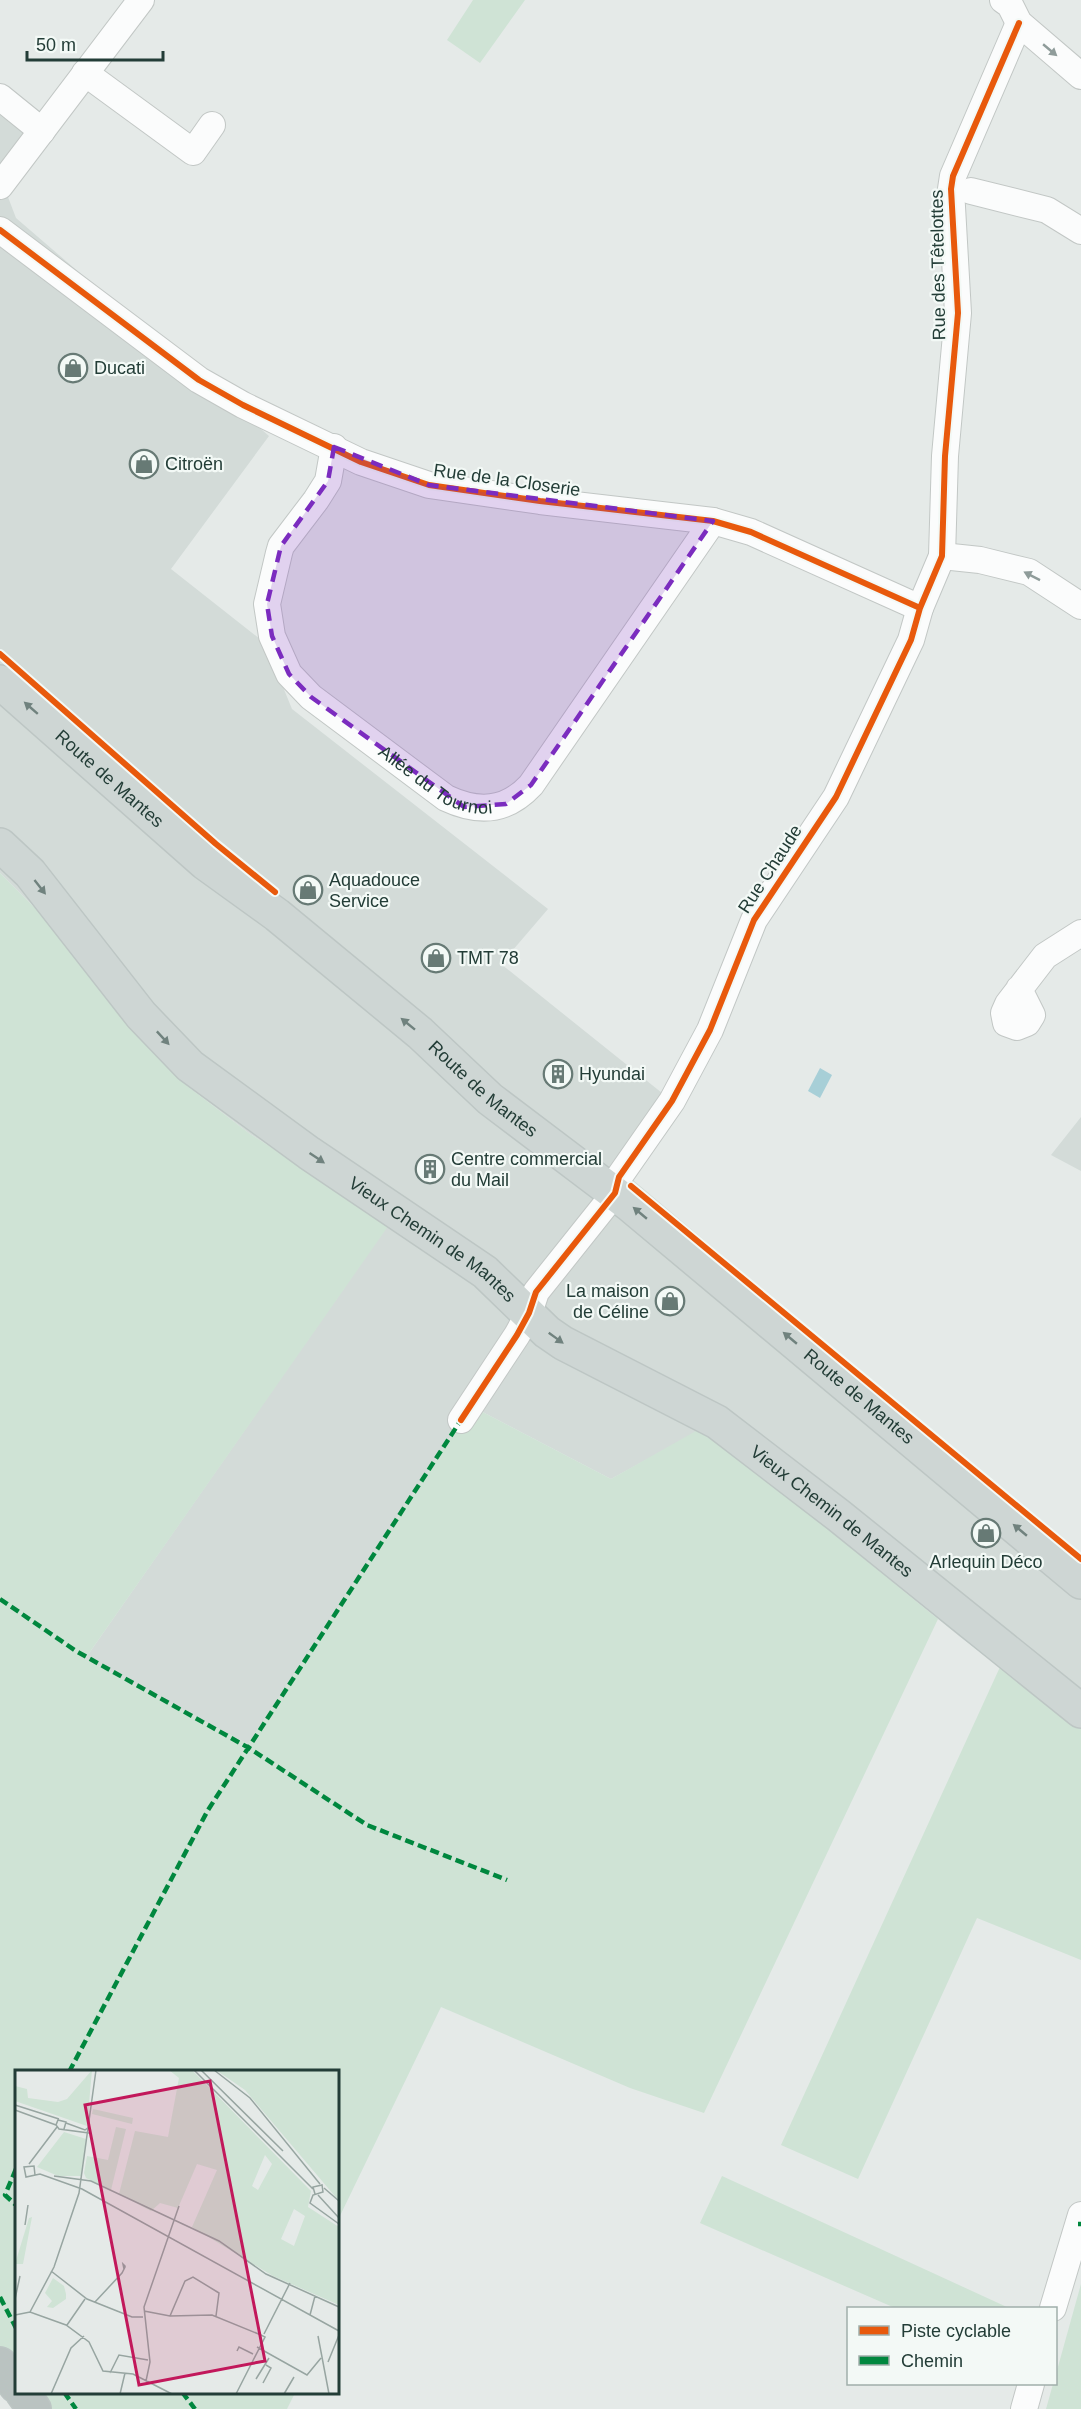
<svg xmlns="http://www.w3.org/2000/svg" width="1081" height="2409" font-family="Helvetica,sans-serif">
<rect width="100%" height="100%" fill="#e5eae8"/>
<!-- built -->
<path fill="#d3dbd8" d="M0,98L42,131L3,184L16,218L269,436L171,569L265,643L292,709L548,909L501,964L672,1101L626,1174L1081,1559V1729L959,1636L704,1428L611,1479L471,1406L248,1744L85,1659L390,1222L250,1134L186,1085L123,1012L60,933L0,873Z
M1081,1117V1171L1051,1155Z"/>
<!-- green -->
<path fill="#cfe3d5" d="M473,0H525L480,63L447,40Z
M0,873L60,933L114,1001L186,1085L250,1134L391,1222L85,1659L248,1744L471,1406L611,1479L703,1427L938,1619L704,2113L630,2088L441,2007L338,2220V2072H16V2370L0,2347Z
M1000,1667L1081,1729V1960L977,1918L858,2179L781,2145Z
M722,2176L1009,2308H895L700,2223Z
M1081,2284V2409H1046L1053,2384H1056V2374Z
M33,2393H295L287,2409H45Z"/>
<!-- water -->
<path fill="#a7cfd7" d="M820,1068L832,1075L820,1098L808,1091Z"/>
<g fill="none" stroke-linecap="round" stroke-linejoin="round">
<!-- minor casing -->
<g stroke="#c2c7c5" stroke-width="28">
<g id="minor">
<path d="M1003,0L1010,5L1019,23L1081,76"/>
<path d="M85,73L193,152L212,125"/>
<path d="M0,97L42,131"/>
<path d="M0,186L141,0"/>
<path d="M971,191L1047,210L1081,231"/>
<path d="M0,230L199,380L243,405L361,462L429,485L540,501L713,521L751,532L920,608"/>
<path id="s1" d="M334,447L328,481L316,500L281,546L279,553L267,604L272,636L289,674L311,697L446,798C478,813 506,812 531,785L713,521"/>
<path d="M942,556L980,560L1029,572L1081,606"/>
<path d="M1019,989L1032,1015L1027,1023L1017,1027L1006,1023L1004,1013L1008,1004L1045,956L1081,933"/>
<path d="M461,1420L517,1335L529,1313L536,1292L615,1193L619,1177L672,1101L710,1030L754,920L836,797L911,640L920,608L942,556L945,456L958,313L951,189L953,176L1019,23"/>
<path d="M1053,2308L1081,2215"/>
<path d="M1024,2409L1031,2384"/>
</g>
</g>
<!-- major casing -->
<g stroke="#bdc6c4" stroke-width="36">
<g id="major">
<path id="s2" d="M0,682L205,863L277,915L420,1033L490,1099L630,1205L1081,1582"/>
<path id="s3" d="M0,845L30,873L141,1015L190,1066L309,1153L485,1272L547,1332L563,1343L717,1422L838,1515L1081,1711"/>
</g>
</g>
<!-- highway casing -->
<g stroke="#bdc6c4" stroke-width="36">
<path id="highway" d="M0,2364L16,2386
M22,2392L34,2409"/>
</g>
<!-- minor -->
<use href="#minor" stroke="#fbfcfc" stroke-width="26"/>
<!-- major -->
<use href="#major" stroke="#ced6d4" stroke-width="33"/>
<!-- highway -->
<use href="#highway" stroke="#bac3c1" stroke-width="33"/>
<!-- quiet -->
<path stroke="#00873e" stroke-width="4.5" stroke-dasharray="9 4.5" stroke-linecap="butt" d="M0,1599L76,1651L249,1748L367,1825L507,1880
M69,2072L208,1810L461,1420
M16,2169L5,2195L16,2205
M1078,2224H1081
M0,2297L16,2328
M64,2392L76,2409
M182,2392L195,2409"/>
<!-- cycleway casing -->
<g stroke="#f3f9f6" stroke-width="10">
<path id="cycleway" d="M0,230L199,380L243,405L361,462L429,485L540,501L713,521L751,532L920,608
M0,654L216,844L275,892
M631,1186L1081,1559
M461,1420L517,1335L529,1313L536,1292L615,1193L619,1177L672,1101L710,1030L754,920L836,797L911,640L920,608L942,556L945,456L958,313L951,189L953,176L1019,23"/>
</g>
<!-- cycleway -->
<use href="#cycleway" stroke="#e8590c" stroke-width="6"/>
</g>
<!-- one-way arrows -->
<defs><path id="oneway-solid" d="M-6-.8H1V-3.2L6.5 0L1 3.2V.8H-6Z" transform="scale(1.5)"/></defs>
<g fill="#8f9c9a">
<use href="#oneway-solid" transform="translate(1050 50) rotate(40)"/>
<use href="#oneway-solid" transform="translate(1032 576) rotate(-153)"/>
</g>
<g fill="#70827e">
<use href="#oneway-solid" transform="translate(31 708) rotate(-139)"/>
<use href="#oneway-solid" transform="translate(40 887) rotate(52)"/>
<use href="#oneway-solid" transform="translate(408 1024) rotate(-141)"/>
<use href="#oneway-solid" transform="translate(163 1038) rotate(47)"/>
<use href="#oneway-solid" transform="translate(317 1158) rotate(34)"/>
<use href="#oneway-solid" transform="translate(640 1213) rotate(-140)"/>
<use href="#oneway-solid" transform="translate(556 1338) rotate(36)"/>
<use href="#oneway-solid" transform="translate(790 1338) rotate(-140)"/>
<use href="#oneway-solid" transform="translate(1020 1530) rotate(-140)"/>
</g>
<!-- marked area -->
<path fill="#7b2cbf" fill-opacity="0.2" stroke="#7b2cbf" stroke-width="4.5" stroke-dasharray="12 8" stroke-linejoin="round" d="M334,447L429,485L713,521L531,785L506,804L464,807L311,697L289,674L272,636L267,604L281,546L328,481Z"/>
<!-- icons -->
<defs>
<g id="shop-ring" transform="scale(1.5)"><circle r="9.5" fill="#f3f9f6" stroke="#677a75" stroke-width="1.5"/><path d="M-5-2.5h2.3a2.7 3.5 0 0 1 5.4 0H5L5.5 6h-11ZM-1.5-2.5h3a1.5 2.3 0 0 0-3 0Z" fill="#677a75"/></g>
<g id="building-ring" transform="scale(1.5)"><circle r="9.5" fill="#f3f9f6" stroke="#677a75" stroke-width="1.5"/><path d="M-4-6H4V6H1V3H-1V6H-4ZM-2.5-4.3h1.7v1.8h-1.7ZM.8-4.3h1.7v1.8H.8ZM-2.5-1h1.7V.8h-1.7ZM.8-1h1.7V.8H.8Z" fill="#677a75"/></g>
</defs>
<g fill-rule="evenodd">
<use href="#shop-ring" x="73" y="368"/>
<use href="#shop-ring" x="144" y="464"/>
<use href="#shop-ring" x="308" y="890"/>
<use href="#shop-ring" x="436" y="958"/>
<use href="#building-ring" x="558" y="1074"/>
<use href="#building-ring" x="430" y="1169"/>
<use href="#shop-ring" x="670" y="1301"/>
<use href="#shop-ring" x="986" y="1533"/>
</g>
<g text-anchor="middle" stroke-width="4.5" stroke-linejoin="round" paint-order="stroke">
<!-- street labels -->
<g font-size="18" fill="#233d37" stroke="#f3f9f6">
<text transform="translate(938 265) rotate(-91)" y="6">Rue des Têtelottes</text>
<text transform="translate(507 480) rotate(8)" y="6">Rue de la Closerie</text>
<text dy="6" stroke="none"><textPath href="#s1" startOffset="432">Allée du Tournoi</textPath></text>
<text dy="6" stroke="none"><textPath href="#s2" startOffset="146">Route de Mantes</textPath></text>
<text transform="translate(770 869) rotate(-57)" y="6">Rue Chaude</text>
<text dy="6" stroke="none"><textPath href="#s2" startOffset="632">Route de Mantes</textPath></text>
<text dy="6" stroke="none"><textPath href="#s3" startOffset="590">Vieux Chemin de Mantes</textPath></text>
<text dy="6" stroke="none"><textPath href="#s2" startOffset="1118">Route de Mantes</textPath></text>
<text dy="6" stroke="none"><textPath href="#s3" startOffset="1076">Vieux Chemin de Mantes</textPath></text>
</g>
<!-- poi labels -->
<g font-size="18" fill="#233d37" stroke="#f3f9f6" text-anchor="start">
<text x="94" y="374">Ducati</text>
<text x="165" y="470">Citroën</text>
<text x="329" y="886">Aquadouce<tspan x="329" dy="21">Service</tspan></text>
<text x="457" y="964">TMT 78</text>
<text x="579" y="1080">Hyundai</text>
<text x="451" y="1165">Centre commercial<tspan x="451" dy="21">du Mail</tspan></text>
<text x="649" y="1297" text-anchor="end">La maison<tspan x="649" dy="21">de Céline</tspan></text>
<text x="986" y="1568" text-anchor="middle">Arlequin Déco</text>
</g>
</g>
<!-- overview -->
<g transform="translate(15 2070)">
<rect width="324" height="324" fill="#e5eae8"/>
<path d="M77,0L72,56L0,31V16L12,19L13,28L43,32L52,29ZM154,0H177L296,121L293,137L324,157V235L258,206L177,157L202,100L182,94L163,138L145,133L136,141L104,124L120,61L153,67L164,8ZM250,85L257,94L243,120L237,116ZM279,139L290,146L279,176L266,169ZM201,0H324V131L230,20ZM78,39L118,48L117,54L77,44ZM101,57L111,59L96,120L71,108L69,103L72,86L93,90ZM49,62L71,69L66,106H43L22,97ZM17,147L8,194H0L14,148ZM38,208L49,216L51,224V229L38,238L32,237L37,231L30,223Z" fill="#cfe3d5" fill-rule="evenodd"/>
<path fill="none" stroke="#97a5a1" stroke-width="1.5" d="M179,0L298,119M186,0L268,81M199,0L235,28L305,114M0,35L44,49M0,40L41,55M51,53L70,60L74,57M49,59L51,52L43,50L41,55L44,59L74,63M14,94L42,57M20,105L19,96L9,97L11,107L25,104L67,119L324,261M39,106L76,111L204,171L251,204L324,237M309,118L324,131M300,124L298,117L307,115L308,122L298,125L295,133L324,154M303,125L324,148M10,155L13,135M36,201L72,229L117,247H128M0,229L5,206M80,232L107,203L110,197V196L108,194L109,199M129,241L155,246L197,245L246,265M15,242L39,197L64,123L81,0M0,245L15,242L51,255L74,272L88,301L118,304L157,324M295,245L300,226M155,246L170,211L178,207L204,223L201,246M52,255L70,229M249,264L275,213M303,266L314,324M242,277L292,305L306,288M222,281L224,277L238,284M313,292L324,265M95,303L104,285L133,290M241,309L254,288M131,311L135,292L129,237L164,136M248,313L256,298L251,295M36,324L56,278L69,266M105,324L110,303M221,324L250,267L246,265M269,324L279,307"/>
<path fill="#c2185b" fill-opacity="0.15" stroke="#c2185b" stroke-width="3" d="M195,11L250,291L124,315L70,35Z"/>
<rect width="324" height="324" fill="none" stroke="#233d37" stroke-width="3"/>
</g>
<!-- legend -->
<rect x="847" y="2307" width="210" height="78" fill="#f3f9f6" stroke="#a0aeaa" stroke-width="1.5"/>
<rect x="859" y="2326" width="30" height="9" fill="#e8590c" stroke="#a0aeaa" stroke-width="1.5"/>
<text x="901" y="2337" font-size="18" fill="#233d37">Piste cyclable</text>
<rect x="859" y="2356" width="30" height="9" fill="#00873e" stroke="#a0aeaa" stroke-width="1.5"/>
<text x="901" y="2367" font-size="18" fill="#233d37">Chemin</text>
<!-- scale -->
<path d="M27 51v9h136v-9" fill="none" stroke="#233d37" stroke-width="3"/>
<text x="36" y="51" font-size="18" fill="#233d37" stroke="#f3f9f6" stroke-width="4.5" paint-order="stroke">50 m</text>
</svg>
